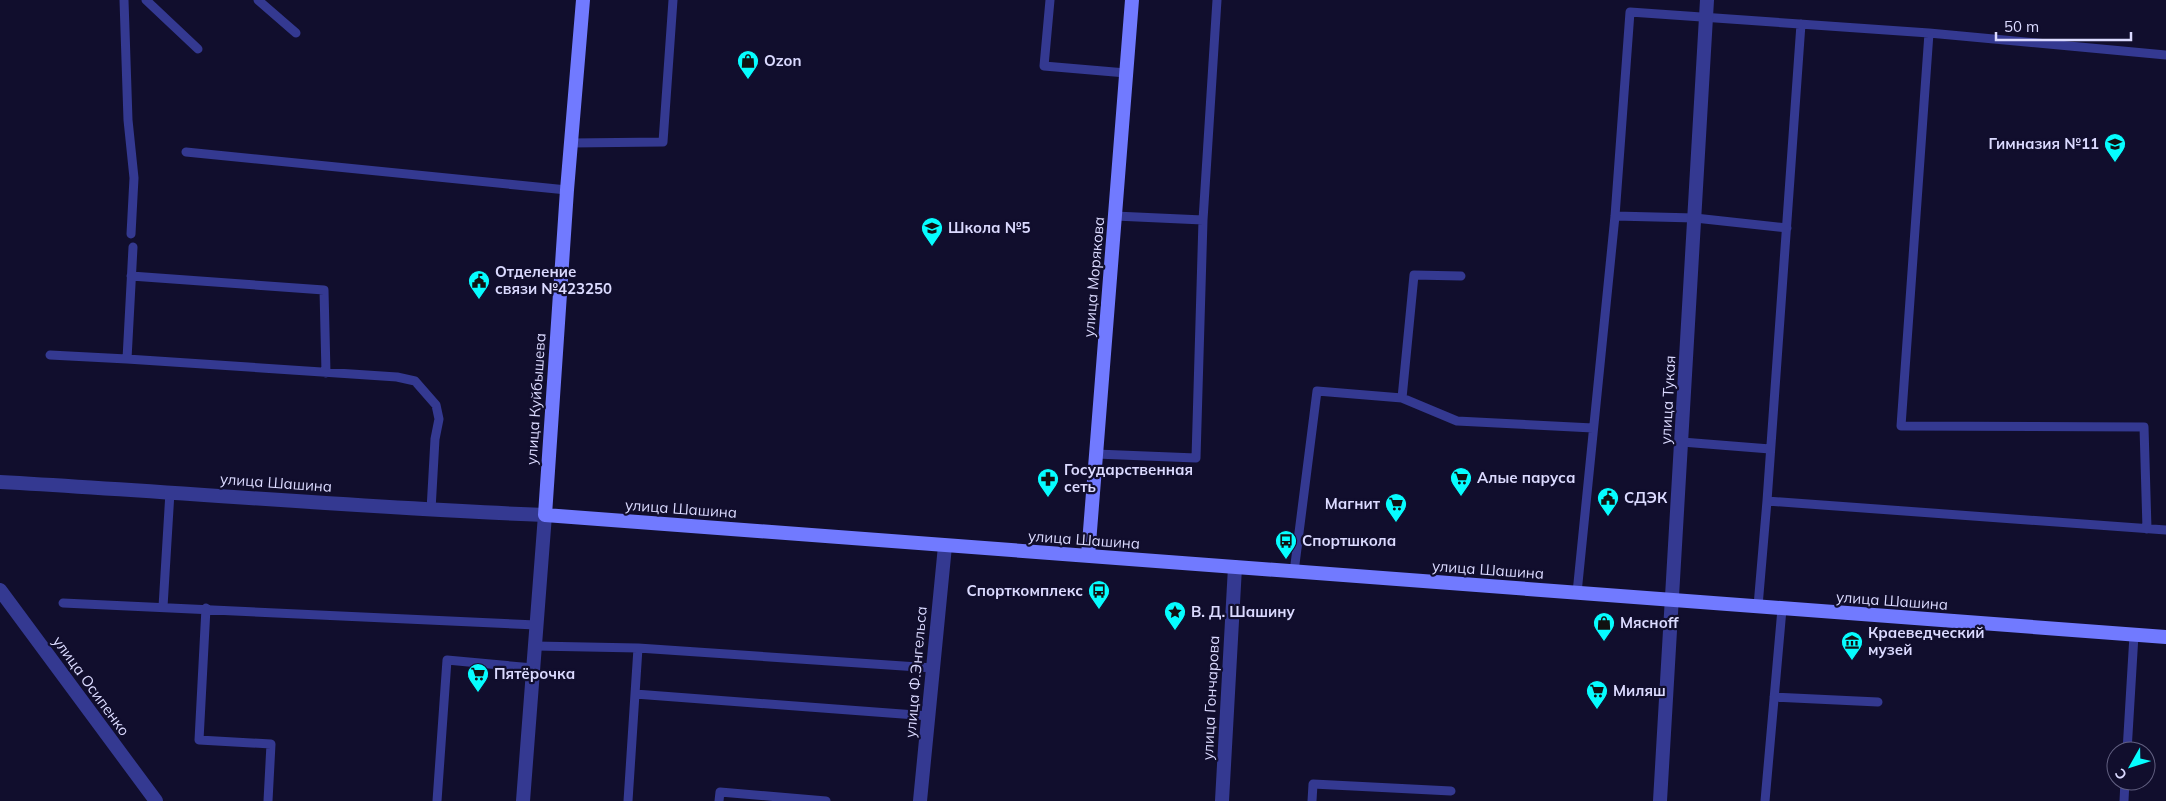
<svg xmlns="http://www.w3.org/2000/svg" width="2166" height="801" font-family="Mulish,sans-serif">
<rect width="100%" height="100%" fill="#110e2d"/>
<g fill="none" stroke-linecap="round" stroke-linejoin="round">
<!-- service -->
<path stroke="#343991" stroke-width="9" d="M124,0L128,120L134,178L131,234
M146,0L198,49
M258,0L296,33
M1050,0L1044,66L1126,73
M1929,33L1901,426L2144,427L2147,529
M571,143L663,142L673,0
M186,152L567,190
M1115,216L1203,220
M1615,216L1695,218L1787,228
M133,247L127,359L397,377L415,381L436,405L439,419L435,439L431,510
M131,276L324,290L326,373
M1461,276L1414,275L1402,398L1457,421L1593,428
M50,355L127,359
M1682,442L1770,449
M1096,454L1196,458L1203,220L1217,0
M1767,501L2166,530
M1294,572L1317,391L1402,398
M1577,593L1615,216L1630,12L1929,33L2166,55
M63,603L536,625
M1758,606L1767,501L1801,24
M163,607L170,492
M206,608L199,740L271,744L268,801
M535,646L638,648L628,801
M638,648L933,668
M635,694L929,716
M1774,697L1878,702
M2127,751L2134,635
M437,801L447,660L533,668
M719,801L720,792L826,801
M1312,801L1313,784L1451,791
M1765,801L1782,609
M2124,801L2125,781"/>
<!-- minor -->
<path stroke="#343991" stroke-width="14" d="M0,482C182,492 363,508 545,515
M0,590L156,801
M920,801L945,546
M1222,801L1235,567
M1660,801L1707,0"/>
<!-- tertiary -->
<path stroke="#343991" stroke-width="14" d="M523,801L545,515"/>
<!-- secondary -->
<path stroke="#717aff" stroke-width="14" d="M583,0L567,190L545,515L2166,637
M1088,556L1132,0"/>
</g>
<!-- icons -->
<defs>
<g id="shop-pin" transform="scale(1.125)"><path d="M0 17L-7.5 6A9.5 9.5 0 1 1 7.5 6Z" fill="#06fdff" stroke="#110e2d"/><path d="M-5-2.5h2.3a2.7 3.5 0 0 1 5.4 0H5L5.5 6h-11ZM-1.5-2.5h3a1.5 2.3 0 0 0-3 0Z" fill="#111"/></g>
<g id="school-pin" transform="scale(1.125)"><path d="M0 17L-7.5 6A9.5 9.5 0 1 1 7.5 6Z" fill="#06fdff" stroke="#110e2d"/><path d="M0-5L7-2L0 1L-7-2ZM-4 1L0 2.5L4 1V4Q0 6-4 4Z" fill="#111"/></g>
<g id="civic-pin" transform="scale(1.125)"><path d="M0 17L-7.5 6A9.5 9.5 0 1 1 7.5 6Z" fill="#06fdff" stroke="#110e2d"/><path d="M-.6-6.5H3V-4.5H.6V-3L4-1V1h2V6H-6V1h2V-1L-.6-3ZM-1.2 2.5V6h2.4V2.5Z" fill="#111"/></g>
<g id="supermarket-pin" transform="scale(1.125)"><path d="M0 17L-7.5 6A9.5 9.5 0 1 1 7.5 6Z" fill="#06fdff" stroke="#110e2d"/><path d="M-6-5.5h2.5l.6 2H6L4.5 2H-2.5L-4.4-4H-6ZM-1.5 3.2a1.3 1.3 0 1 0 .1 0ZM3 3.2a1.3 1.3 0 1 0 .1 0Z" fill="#111"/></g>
<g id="pharmacy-pin" transform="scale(1.125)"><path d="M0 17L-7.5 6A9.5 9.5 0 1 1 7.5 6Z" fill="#06fdff" stroke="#110e2d"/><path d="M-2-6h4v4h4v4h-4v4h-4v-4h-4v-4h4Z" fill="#111"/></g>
<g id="bus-pin" transform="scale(1.125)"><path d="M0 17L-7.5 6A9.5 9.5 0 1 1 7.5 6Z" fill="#06fdff" stroke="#110e2d"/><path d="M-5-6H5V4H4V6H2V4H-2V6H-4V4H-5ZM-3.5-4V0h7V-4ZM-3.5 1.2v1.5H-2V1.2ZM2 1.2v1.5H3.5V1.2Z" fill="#111"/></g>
<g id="sight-pin" transform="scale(1.125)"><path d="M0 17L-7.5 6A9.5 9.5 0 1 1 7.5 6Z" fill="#06fdff" stroke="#110e2d"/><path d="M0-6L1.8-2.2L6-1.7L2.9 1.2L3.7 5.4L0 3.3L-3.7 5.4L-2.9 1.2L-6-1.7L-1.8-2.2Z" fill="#111"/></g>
<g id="museum-pin" transform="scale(1.125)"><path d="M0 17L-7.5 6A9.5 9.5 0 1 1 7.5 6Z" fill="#06fdff" stroke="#110e2d"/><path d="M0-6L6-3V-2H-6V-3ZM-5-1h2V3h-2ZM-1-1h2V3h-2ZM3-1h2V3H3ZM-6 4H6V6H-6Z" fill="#111"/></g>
</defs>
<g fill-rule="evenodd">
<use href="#shop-pin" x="748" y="61"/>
<use href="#school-pin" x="2115" y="144"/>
<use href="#school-pin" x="932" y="228"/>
<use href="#civic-pin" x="479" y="281"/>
<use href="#supermarket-pin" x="1461" y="478"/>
<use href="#pharmacy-pin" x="1048" y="479"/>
<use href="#civic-pin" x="1608" y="498"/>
<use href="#supermarket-pin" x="1396" y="504"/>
<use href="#bus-pin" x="1286" y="541"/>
<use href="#bus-pin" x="1099" y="591"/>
<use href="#sight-pin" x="1175" y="612"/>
<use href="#shop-pin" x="1604" y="623"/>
<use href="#museum-pin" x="1852" y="642"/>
<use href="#supermarket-pin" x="478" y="674"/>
<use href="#supermarket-pin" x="1597" y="691"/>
</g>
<g text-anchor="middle" stroke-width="4.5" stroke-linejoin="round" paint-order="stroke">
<!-- poi labels -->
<g font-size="15" font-weight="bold" fill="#dbdaff" stroke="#110e2d" text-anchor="start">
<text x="764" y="66">Ozon</text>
<text x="2099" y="149" text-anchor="end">Гимназия №11</text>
<text x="948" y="233">Школа №5</text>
<text x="495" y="277">Отделение<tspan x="495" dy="17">связи №423250</tspan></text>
<text x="1064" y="475">Государственная<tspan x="1064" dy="17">сеть</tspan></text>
<text x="1477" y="483">Алые паруса</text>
<text x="1624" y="503">СДЭК</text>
<text x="1380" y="509" text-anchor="end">Магнит</text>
<text x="1302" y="546">Спортшкола</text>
<text x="1083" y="596" text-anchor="end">Спорткомплекс</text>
<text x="1191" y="617">В. Д. Шашину</text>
<text x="1620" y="628">Мясноff</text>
<text x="1868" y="638">Краеведческий<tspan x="1868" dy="17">музей</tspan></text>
<text x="494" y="679">Пятёрочка</text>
<text x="1613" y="696">Миляш</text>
</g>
<!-- street labels -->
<g font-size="15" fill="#dbdaff" stroke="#110e2d">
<text transform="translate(1094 277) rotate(-85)" y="5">улица Морякова</text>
<text transform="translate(536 399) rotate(-86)" y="5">улица Куйбышева</text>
<text transform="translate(1668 400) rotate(-87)" y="5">улица Тукая</text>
<text transform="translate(276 483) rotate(4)" y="5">улица Шашина</text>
<text transform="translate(681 509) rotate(4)" y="5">улица Шашина</text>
<text transform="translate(1084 540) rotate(4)" y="5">улица Шашина</text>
<text transform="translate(1488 570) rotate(4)" y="5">улица Шашина</text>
<text transform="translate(1892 601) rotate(4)" y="5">улица Шашина</text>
<text transform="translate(916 672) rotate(-85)" y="5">улица Ф.Энгельса</text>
<text transform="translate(91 686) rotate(54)" y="5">улица Осипенко</text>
<text transform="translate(1211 698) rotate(-87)" y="5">улица Гончарова</text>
</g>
</g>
<!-- north arrow -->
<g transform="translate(2131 766) rotate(231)"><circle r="24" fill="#110e2d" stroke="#626081"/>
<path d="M0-4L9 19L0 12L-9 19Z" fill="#06fdff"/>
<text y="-8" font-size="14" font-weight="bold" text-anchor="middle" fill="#dbdaff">С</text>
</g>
<!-- scale -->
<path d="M1996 32v8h135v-8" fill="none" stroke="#dbdaff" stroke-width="2.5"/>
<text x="2004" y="32" font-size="15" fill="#dbdaff" stroke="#110e2d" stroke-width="4" paint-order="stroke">50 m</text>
</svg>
